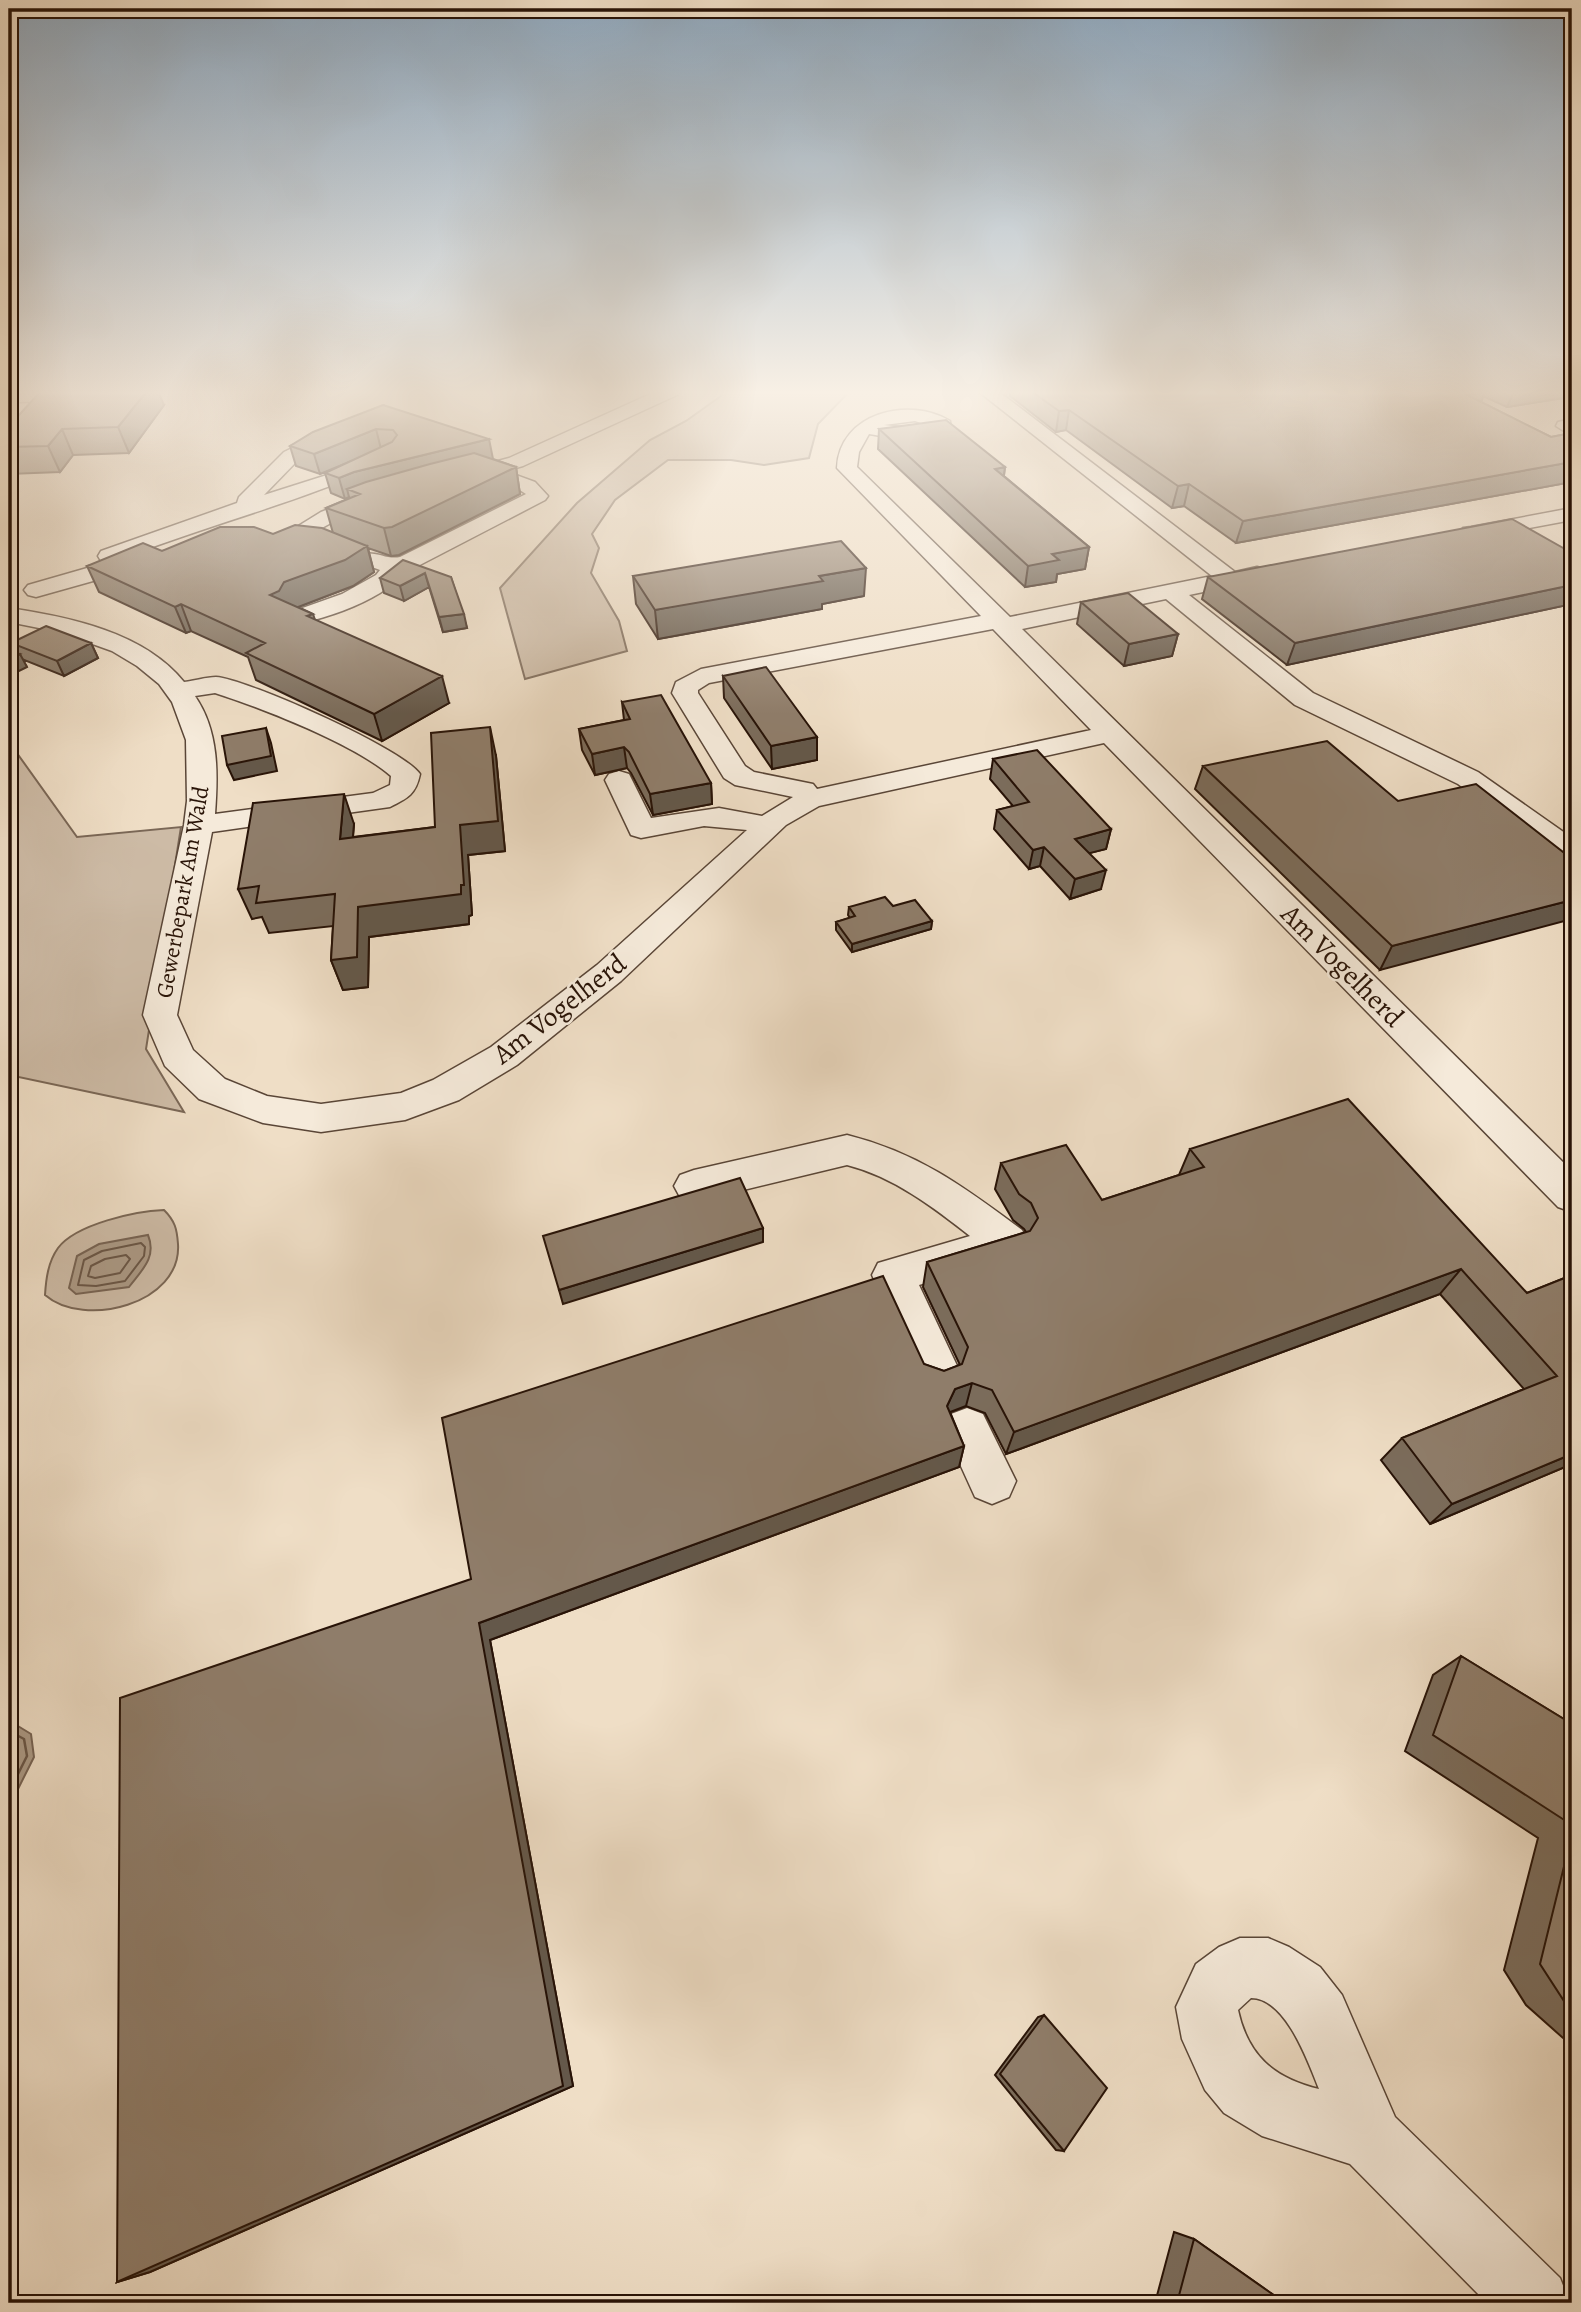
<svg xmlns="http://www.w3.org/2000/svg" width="1581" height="2312" font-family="Alegreya,serif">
<rect width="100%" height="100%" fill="#efdec6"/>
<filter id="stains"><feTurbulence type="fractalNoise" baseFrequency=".00286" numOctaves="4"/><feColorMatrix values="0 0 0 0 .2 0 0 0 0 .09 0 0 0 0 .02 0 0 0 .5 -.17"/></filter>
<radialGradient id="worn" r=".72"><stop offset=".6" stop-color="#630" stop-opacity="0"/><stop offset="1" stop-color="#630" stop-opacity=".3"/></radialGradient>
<!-- green -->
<path fill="#cdbba6" stroke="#7a6756" stroke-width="2" d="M728,391H850L818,424L809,458L764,465L731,460H668L615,500L592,534L599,548L591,573L619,621L627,651L525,679L500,588L577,503L650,440L686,421Z
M9,742L77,837L181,827L146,1049L184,1112L9,1075Z
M164,1210C175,1221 177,1229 178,1244C182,1304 84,1329 45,1295C46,1279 48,1262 58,1248C76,1224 136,1211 164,1210Z"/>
<!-- water -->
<path fill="#ab9985" stroke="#776353" stroke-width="2" d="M148,1235C157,1257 142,1270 129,1287L76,1294L69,1288L77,1256L99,1244Z
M13,1723L31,1734L34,1757L9,1807V1724Z"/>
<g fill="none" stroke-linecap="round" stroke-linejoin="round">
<!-- shore-far1 -->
<path stroke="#6a5646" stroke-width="2" d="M141,1243L145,1247L144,1256L125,1281L96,1286L78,1285L84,1260L102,1251Z
M126,1255L130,1259L120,1273L95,1278L88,1276L91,1266L105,1259Z"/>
<!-- shore -->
<path stroke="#6a5646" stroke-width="2.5" d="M9,1731L24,1739L27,1756L9,1792"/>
<!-- minor casing -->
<g stroke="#5a4637" stroke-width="3">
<path id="minor" d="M657,391H680L677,395L523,466L505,471L535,482L548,496L545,500L414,568C401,571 393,585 380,593C357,607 328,617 302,623L294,621L290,616L294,611L342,594L376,575L380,570L364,564L361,559L364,554C377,551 387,560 400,557L526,494C515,486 496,478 482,478C471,478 464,484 453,481L450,477L453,473L509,458Z
M978,391H998L1235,572L1257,567L1265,569L1268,574L1265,579L1189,595L1313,693L1478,772L1572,838V861L1561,859L1458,784L1295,705L1166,599L1022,629L1572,1171V1212L1558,1207L1104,743L819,806L786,825L621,981L517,1065L459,1100L405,1120L321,1132L263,1123L199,1099L165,1066L143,1015L184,825L187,801L186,740L172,702L159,684L137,666L112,651L59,632L9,622V608C69,617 144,632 184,682C194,681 206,677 216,677C247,679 403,749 420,774C416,794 408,798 390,807L212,832L177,1015L193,1050L225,1079L267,1096L321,1104L401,1093L433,1080L491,1047L597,965L747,830L704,826L641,838L631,835L605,780L609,774L619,771L629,774L651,818L719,808L762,816L793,797L735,785L724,778L672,693L676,682L701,669L981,616L837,468C839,413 909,396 950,421L951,431C937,448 889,437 869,434L859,452L857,467L1010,617L1212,576ZM915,421L933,427L916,429L884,425ZM993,629L1091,730L817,789L813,784L754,772L745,766L698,693V690L709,683ZM215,693C262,708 354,744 391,776L390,785L373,793L215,814C218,773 219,731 195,696Z
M73,393L79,394L82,398L79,402L53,404C41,417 25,414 9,414V404L34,403L42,395Z
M1572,419V436L1556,426L1558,422Z
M339,425L346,427L348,431L346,435L298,460L264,495L327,475L368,457H382L385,461L382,465C298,502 209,525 123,558L142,553L150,555L153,560L150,565L36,597L28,595L24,590L28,585L108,562L101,561L98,556L101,551L237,503L239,497L284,452Z
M377,490L384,492L387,496L384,500C369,507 353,512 337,520C309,533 290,556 255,548L252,543L255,538L287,533L321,512Z
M1572,508V520L1471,539L1463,538L1460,533L1463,528L1471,527Z
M847,1135C919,1153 964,1187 1022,1230L1028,1242L1022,1254L919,1285L960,1372L954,1386L938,1392L922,1386L872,1275L878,1263L970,1236C933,1207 894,1177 847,1165L694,1202L680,1197L674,1186L680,1175L694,1170Z
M967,1408L983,1414L1016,1481L1009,1497L992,1504L975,1497L944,1429L951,1414Z
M1240,1938H1268L1289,1947L1320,1967L1342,1995L1395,2117L1560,2278L1570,2303H1487L1350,2164L1262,2136L1224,2113L1205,2090L1182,2039L1176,2007L1196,1964L1219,1947ZM1251,1998C1286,1998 1308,2062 1319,2089C1274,2078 1248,2056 1238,2010Z"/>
</g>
<!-- minor -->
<use href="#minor" fill="#f5eada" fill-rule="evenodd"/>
</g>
<!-- wall -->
<path fill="#7b6c5b" stroke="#281307" stroke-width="2" d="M1010,391H1566L1563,398L1507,407L1483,396L1481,402L1551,437L1572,433V482L1236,543L1184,506L1172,508L1066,430L1056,432L1010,396Z
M164,405L129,453L73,455L60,472L9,474V426Z
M383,405L493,459L516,467L520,494L399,555L391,556L368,548L374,572L353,586L298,607L313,614L315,620L449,703L382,741L256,680L248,657L191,631L186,633L99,592L87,566L162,551L273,534L333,533L326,508L350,498L349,497L345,499L331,493L325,473L331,470L320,474L296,466L290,446Z
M879,429L1005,467L1004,476L1089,547L1085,569L1057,574L1056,582L1025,587L878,449Z
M1572,553V604L1287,665L1202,599L1208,577Z
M633,576L864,596L822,604V609L658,639L636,604Z
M451,577L467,628L443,632L429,587L404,601L384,593L380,578Z
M1081,602L1178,634L1172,656L1124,666L1077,624Z
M11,643H91L98,658L64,676L22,659L27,667Z
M723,676L817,737V760L772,769L724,698Z
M622,702L711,783L712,804L653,815L631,773L627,768L595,775L582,750L579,729L624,720Z
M496,756L505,851L468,855L472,915L469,916V924L369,937L368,987L343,990L331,960L333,926L269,933L262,917L252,919L238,889L354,824L353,837L435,827Z
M993,759L1111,829L1106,849L1089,853L1101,889L1070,899L1040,866L1029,869L994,829L997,810L1013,806L990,779Z
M1203,766L1398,801L1572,859L1380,970L1195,789Z
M893,906L932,921L931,929L852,952L836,930V922L850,918L848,915L849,907Z
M1190,1149L1527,1293L1572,1275V1464L1430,1524L1381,1460L1402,1438L1524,1389L1440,1294L1006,1454L985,1413L966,1406L950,1412L964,1446L959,1467L490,1640L573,2086L150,2272L117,2282L471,1579L924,1364L944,1371L960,1365L923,1287L927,1262L1026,1232L1024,1229L1013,1220L995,1189L1001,1163L1102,1200L1179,1175Z
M1461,1656L1572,1724V2042L1563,2038L1526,2005L1504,1970L1538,1838L1405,1751L1433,1675Z
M1044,2015L1064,2151L1056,2150L995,2075L1038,2017Z
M1174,2232L1194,2239L1285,2303H1155Z"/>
<!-- shaded-wall -->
<path fill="#64584a" stroke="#281307" stroke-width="2" d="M147,391H158L164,405L129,453L118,427Z
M1514,391H1566L1563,398L1507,407Z
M1485,392L1477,412L1467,395Z
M1069,410L1066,430L1056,432L1059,411Z
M62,429L73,455L60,472L48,446Z
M376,429L381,449L320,474L314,454Z
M489,439L493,459L347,489L349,497L345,499L339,478L354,472Z
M1572,462V482L1236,543L1243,521Z
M516,467L520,494L399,555L391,556L384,528Z
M1005,467L1002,488L995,469Z
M1189,484L1184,506L1172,508L1178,486Z
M367,546L374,572L353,586L293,609L270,595L284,582Z
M1089,547L1085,569L1057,574L1056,582L1025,587L1028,566L1052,554Z
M866,568L864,596L822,604V609L658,639L655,610L819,576Z
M425,573L429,587L404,601L400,586Z
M1572,585V604L1287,665L1295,643Z
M181,604L191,631L186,633L175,607Z
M464,614L467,628L443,632L439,617Z
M1178,634L1172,656L1124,666L1129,644Z
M91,643L98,658L64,676L57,661Z
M20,654L27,667L9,676V660Z
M442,676L449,703L382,741L374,714Z
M490,727L496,756L505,851L468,855L472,915L469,916V924L369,937L368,987L343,990L331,960L358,907L460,825Z
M266,728L271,743L277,771L234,780L227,765Z
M817,737V760L772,769L771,746Z
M624,747L627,768L595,775L592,754Z
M711,783L712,804L653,815L650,794Z
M344,794L354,824L350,869L340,839Z
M1111,829L1106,849L1071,858L1075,839Z
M1044,847L1040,866L1029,869L1033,850Z
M1106,870L1101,889L1070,899L1075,879Z
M1572,900V919L1380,970L1392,946Z
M932,921L931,929L852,952V944Z
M763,1228V1242L563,1304L559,1290Z
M1461,1269L1440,1294L1006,1454L1014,1432Z
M972,1383L966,1406L950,1412L942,1428L947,1406L955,1389Z
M964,1446L959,1467L490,1640L573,2086L150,2272L117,2282L479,1623Z
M1572,1454V1464L1430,1524L1452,1504Z"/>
<!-- building -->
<path fill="#8f7d6a" stroke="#281307" stroke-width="2" d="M41,391H147L118,427L62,429L48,446L9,447V426Z
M1031,391H1482L1485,392L1467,395L1551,437L1572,433V462L1243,521L1189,484L1178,486L1069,410L1059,411Z
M383,405L489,439L354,472L339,478L325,473L392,442L397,435L393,430L376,429L314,454L290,446L313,432Z
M946,420L1005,467L995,469L1089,547L1052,554L1059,560L1028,566L879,429Z
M474,453L516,467L392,527L384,528L326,508L360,494L347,489L366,482L430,464Z
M1512,519L1572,553V585L1295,643L1208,577Z
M295,525L322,528L367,546L345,560L284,582L279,591L270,595L313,614L307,616L442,676L374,714L246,653L265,643L181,604L175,607L87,566L143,543L162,551L220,527H254L273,534Z
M841,541L866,568L819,576L823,581L655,610L633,576Z
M403,560L451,577L464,614L439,617L425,573L400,586L380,578Z
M1128,593L1178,634L1129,644L1081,602Z
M46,626L91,643L57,661L11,643Z
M9,651L20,654L9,660Z
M766,667L817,737L771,746L723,676Z
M661,695L711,783L650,794L629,752L624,747L592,754L579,729L630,719L622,702Z
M490,727L498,821L460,825L464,885H461V894L358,907L357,957L331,960L335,894L256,903L259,886L238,889L253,803L344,794L340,839L435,827L431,733Z
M266,728L271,756L227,765L222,736Z
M1327,741L1398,801L1476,784L1572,859V900L1392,946L1203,766Z
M1037,750L1111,829L1075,839L1106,870L1075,879L1044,847L1033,850L997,810L1029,802L993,759Z
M885,897L893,906L915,900L932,921L852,944L836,922L855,916L849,907Z
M1348,1099L1527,1293L1572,1275V1454L1452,1504L1402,1438L1557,1376L1461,1269L1014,1432L992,1390L972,1383L955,1389L947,1406L964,1446L479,1623L563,2086L117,2282L120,1698L471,1579L442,1418L883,1276L924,1364L944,1371L962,1364L968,1347L927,1262L1030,1231L1038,1218L1031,1203L1019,1194L1001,1163L1066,1145L1102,1200L1204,1167L1190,1149Z
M740,1178L763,1228L559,1290L543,1236Z
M1461,1656L1572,1724V1825L1433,1735Z
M1572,1834V2008L1564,2001L1540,1964Z
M1044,2015L1107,2088L1064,2151L1000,2074Z
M1194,2239L1285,2303H1177Z"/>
<!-- sky -->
<linearGradient id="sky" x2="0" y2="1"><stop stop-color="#8fa9c0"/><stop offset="0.55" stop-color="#f8f0e5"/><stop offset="1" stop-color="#f8f0e5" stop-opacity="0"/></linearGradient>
<rect width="1581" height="714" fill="url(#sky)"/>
<g text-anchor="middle" stroke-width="5" stroke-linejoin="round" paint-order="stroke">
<!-- far-street labels -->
<g font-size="23" fill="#281307" stroke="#f5eada">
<text transform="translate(182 892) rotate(-80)" y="8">Gewerbepark Am Wald</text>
</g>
<!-- street labels -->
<g font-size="28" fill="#281307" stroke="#f5eada">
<text transform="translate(1343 965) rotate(45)" y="10">Am Vogelherd</text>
<text transform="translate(559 1008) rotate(-38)" y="10">Am Vogelherd</text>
</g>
</g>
<!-- margin -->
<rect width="1581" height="2312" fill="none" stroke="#efdec6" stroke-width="35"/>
<rect x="10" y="10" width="1560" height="2291" fill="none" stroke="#281307" stroke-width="3.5"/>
<rect x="18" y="18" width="1546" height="2277" fill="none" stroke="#281307" stroke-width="2"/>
<rect width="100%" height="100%" filter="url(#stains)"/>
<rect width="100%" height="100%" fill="url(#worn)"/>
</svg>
